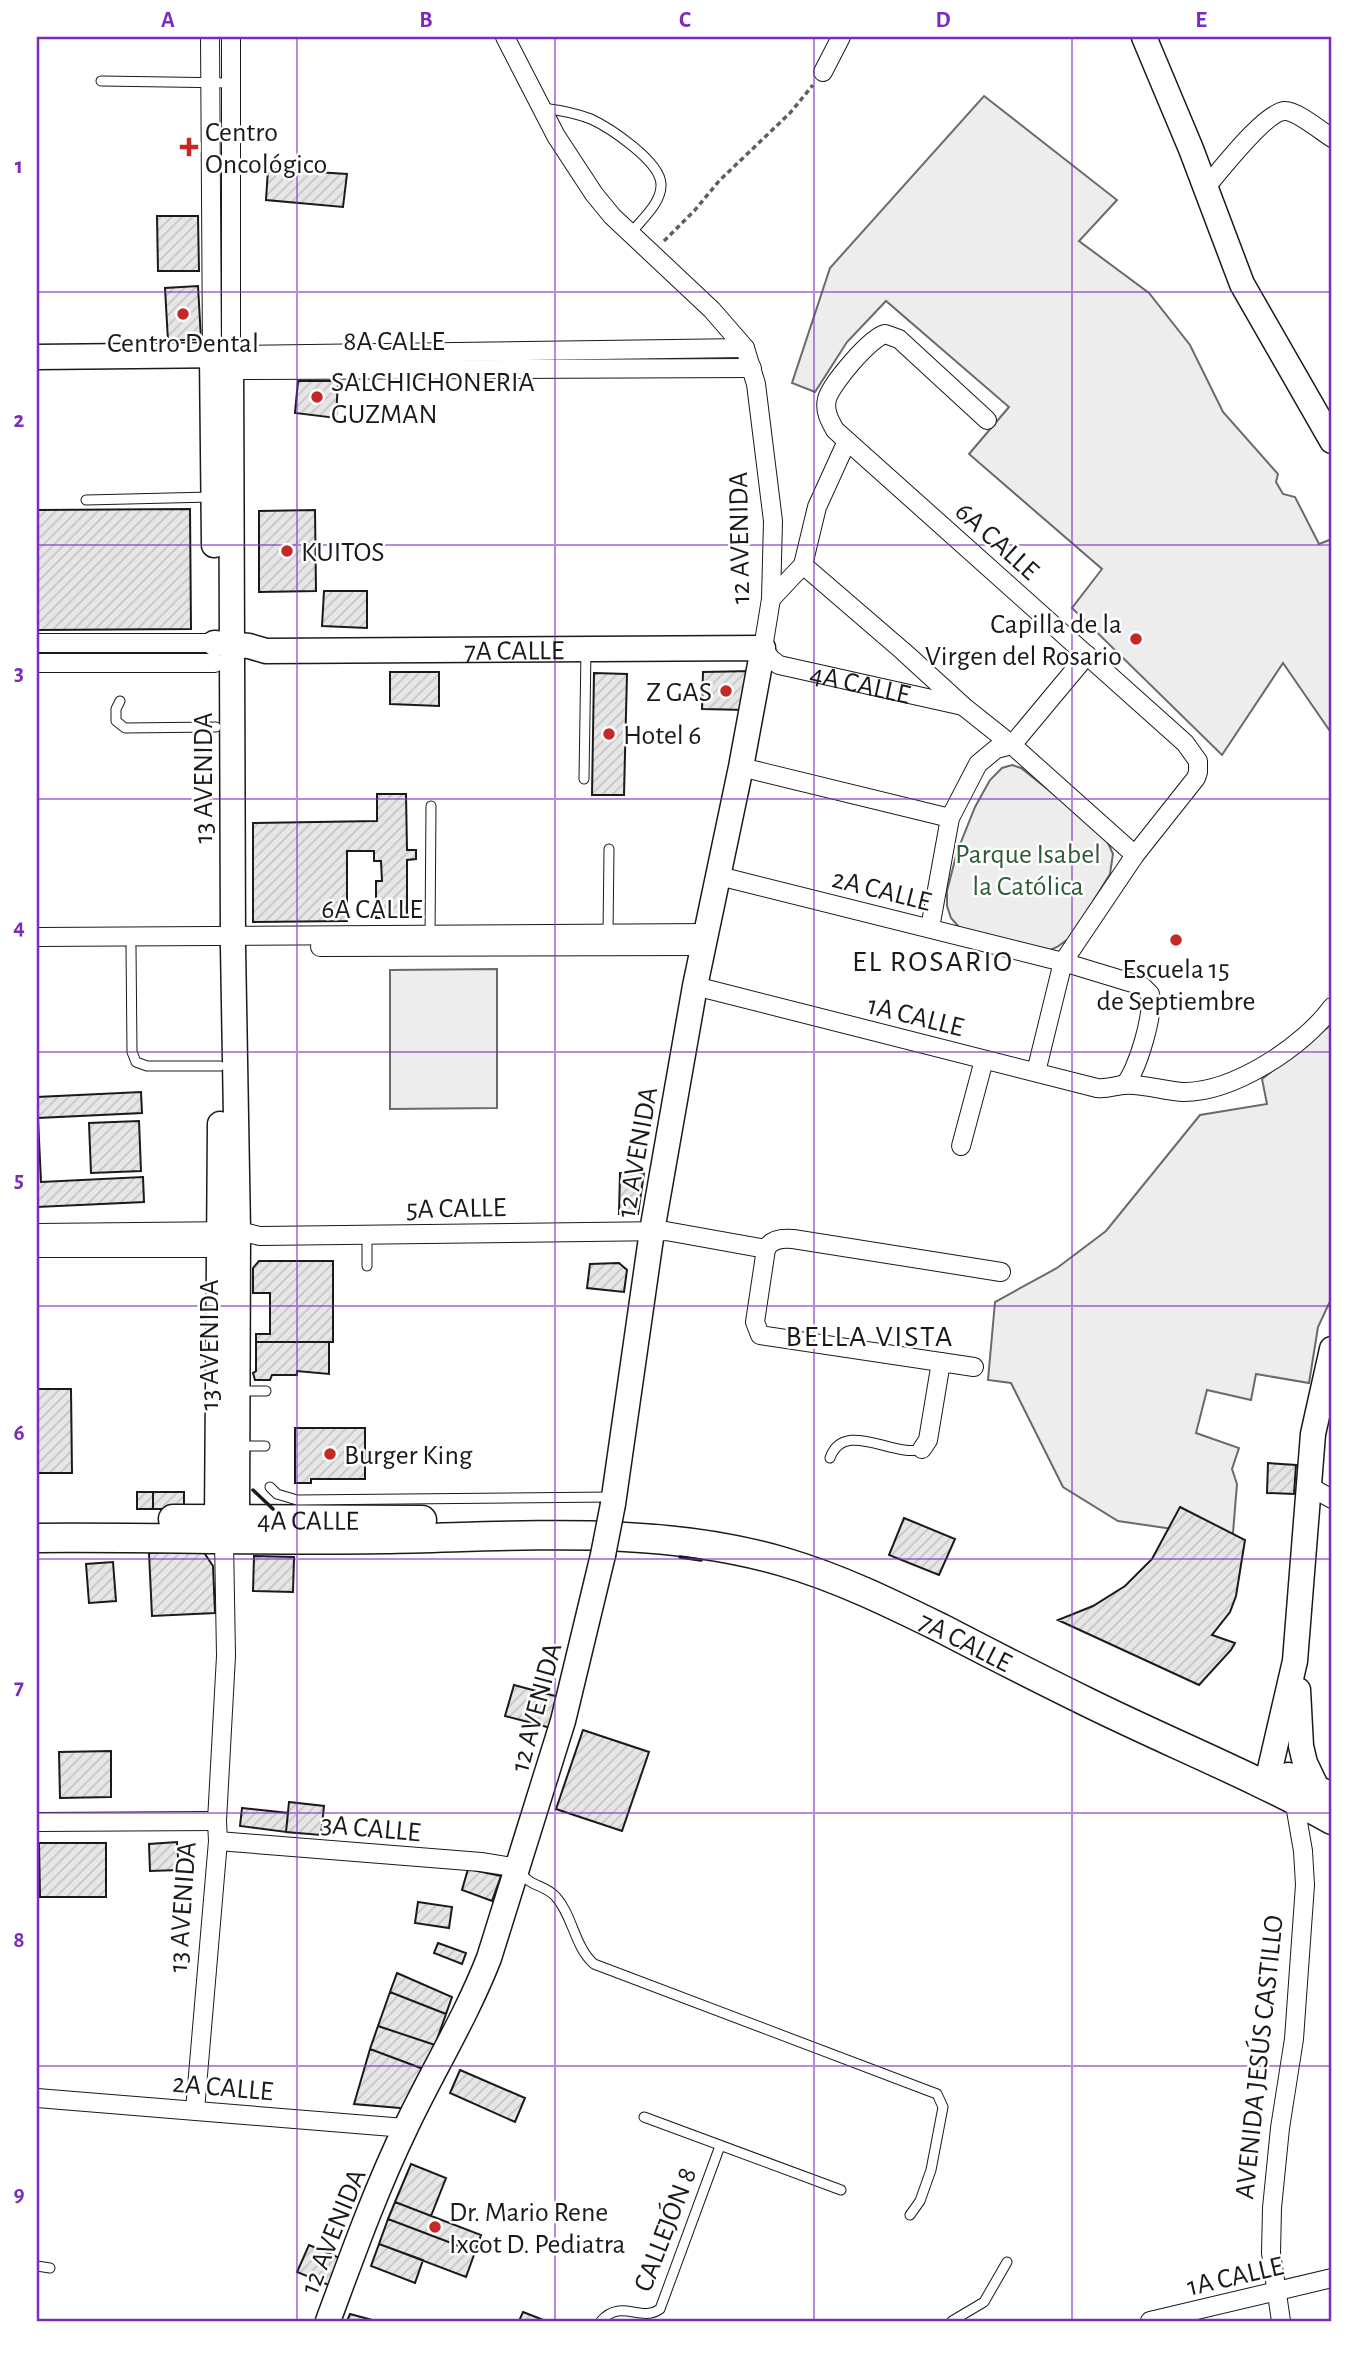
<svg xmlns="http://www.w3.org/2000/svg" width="1369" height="2358" font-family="'Alegreya Sans',sans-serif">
<defs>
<pattern id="building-hatch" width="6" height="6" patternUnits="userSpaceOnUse" patternTransform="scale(1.75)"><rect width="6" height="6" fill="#e6e6e6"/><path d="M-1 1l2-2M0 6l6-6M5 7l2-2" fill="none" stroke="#c5c5c5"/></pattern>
</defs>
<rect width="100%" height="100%" fill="#fff"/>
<!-- built -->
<path fill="#ededed" stroke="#6a6a6a" stroke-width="2" d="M984,96L1117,200L1079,241L1149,293L1190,345L1223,412L1278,474L1276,482L1283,494L1295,497L1319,544L1332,539V734L1283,663L1222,755L1072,608L1102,569L969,454L1009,407L886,301L847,342L815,392L792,383L830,268Z
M1012,765L1021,768L1104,834L1113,854L1110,874L1071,937L1057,947L1048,951L970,933L958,926L951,918L947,906V891L957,852L975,807L990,780L1002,768Z
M497,969V1108L390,1109V970Z
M1332,1024V1297L1318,1327L1309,1383L1256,1374L1251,1400L1207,1390L1196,1433L1239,1448L1232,1469L1237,1484L1232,1545L1200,1533L1118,1521L1063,1487L1011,1383L988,1380L995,1302L1057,1268L1106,1231L1200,1115L1267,1104L1262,1079Z"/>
<!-- building -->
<path fill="url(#building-hatch)" stroke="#1a1a1a" stroke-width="2" d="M268,169L347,174L343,207L266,200Z
M157,216H198L199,271H158Z
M198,286L201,339L168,341L165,288Z
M298,381H338L336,418L295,413Z
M190,509L191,629L37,630V510Z
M315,510L316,591L259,592V511Z
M324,591H367V628L322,626Z
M752,671L747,710L702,709L703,672Z
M390,672H439V706L390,704Z
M594,673L627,674L624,795H592Z
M377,794H406L407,850H416V859L407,860V918H376V881H382L381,861H374V851H347V921L253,922V823L377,821Z
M141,1092L142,1113L38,1118L41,1182L143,1177L144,1202L37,1207V1097Z
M139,1121L141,1171L91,1173L89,1123Z
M620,1173H644L638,1214H619Z
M259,1261H333V1342H256V1334H270V1293H253V1268Z
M619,1263L627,1270L624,1292L587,1288L590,1264Z
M256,1342H329V1374L297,1371V1375H272L270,1380H255L253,1373L256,1371Z
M37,1389H71L72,1473H37Z
M295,1428H365V1479H311V1483H295Z
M1268,1463L1296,1465L1294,1494L1267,1493Z
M137,1492H153V1509H137Z
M153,1492H184V1509H153Z
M1180,1507L1245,1540L1236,1596L1230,1612L1212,1635L1235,1643L1231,1650L1199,1685L1058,1620L1093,1606L1125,1586L1152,1559Z
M904,1518L955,1539L939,1575L889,1555Z
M203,1551L213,1566L215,1613L152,1616L149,1553Z
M254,1556L294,1557L293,1592L253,1591Z
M113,1562L116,1601L89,1603L86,1564Z
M514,1685L559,1697L551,1728L505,1716Z
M583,1730L649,1752L622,1831L556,1809Z
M111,1751V1797L60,1798L59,1752Z
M289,1802L324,1806L321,1835L286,1832Z
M242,1808L288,1813L286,1832L240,1826Z
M177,1842L179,1870L150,1871L149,1844Z
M39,1843H106V1897H40Z
M468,1869L501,1876L492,1901L462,1890Z
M418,1902L452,1907L449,1928L415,1923Z
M438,1943L466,1953L462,1964L434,1953Z
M397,1973L452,1997L446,2014L390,1992Z
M390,1992L446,2014L435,2045L378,2026Z
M378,2026L435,2045L426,2070L370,2049Z
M370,2049L426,2070L411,2109L354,2104Z
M460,2070L525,2098L515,2122L450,2093Z
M411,2164L446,2178L431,2216L395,2202Z
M395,2202L481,2235L475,2252L388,2219Z
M388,2219L475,2252L466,2277L379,2244Z
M379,2244L423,2260L415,2283L371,2266Z
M309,2245L342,2259L331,2286L297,2272Z
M523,2312L546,2321H519Z
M350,2314L376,2321H347Z"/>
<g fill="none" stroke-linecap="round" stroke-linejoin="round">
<!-- lane casing -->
<g stroke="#1a1a1a" stroke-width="11">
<path id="lane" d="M101,81L232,83
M543,108C559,110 575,113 591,119C610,128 660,161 661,184C662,203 641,220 630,234
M86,500L211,497
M120,701L116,709V721L125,728L216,727
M584,779L586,650
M608,933L609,849
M430,937L431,806
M131,947L132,1052L136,1062L147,1066H220
M367,1266V1234
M240,1391H266
M238,1446H265
M830,1458C844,1418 895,1459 922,1449
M270,1487L277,1494L297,1500L612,1497
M521,1872C528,1886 546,1885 556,1897C573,1916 574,1946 594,1964L937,2094L943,2107L931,2170L920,2201L910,2215
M644,2117L841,2190
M37,2266L50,2268
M601,2321C621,2298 641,2323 660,2309L720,2146
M952,2321L984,2302L1007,2262"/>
</g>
<!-- street casing -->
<g stroke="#1a1a1a" stroke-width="20">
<g id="street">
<path d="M210,37L212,355"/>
<path d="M231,37V355L745,348"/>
<path id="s1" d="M505,37L556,136L594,194L612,216L712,310L745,348L756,384L773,521L771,599L763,648L771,659L779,665L963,706"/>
<path d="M823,72L841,37"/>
<path d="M1206,187C1220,171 1266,111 1285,111C1297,111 1321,131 1332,138"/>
<path d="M231,370L752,368"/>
<path d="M987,420L899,339L885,334C870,338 831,384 827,399C824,411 830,421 835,430L1185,743L1198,761V772L1196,778L1135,855L1063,962L1036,1072"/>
<path d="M803,565L904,652L963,706L1012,745L1135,855"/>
<path d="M771,599L803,565L817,507L847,441"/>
<path d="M37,643H214"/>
<path d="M37,663H215"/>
<path d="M741,767L950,818"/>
<path d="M719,876L1063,962L1142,986L1150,994C1155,1011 1137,1073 1124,1085"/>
<path d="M930,928L950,818L978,764L996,749L1012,745L1087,655"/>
<path d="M37,937L707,933"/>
<path d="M320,947L704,946"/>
<path d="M695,986L1097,1088C1107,1089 1114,1086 1123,1085C1142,1083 1163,1091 1182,1092C1233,1093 1304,1046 1332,1007"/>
<path d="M961,1146L984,1060"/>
<path d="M37,1233L238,1231L260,1236L666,1231L766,1249C771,1239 783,1238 793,1239L1001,1272"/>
<path d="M37,1248H231"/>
<path d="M766,1249L755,1322L760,1335L974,1367"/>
<path d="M922,1449L928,1440L941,1362"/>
<path d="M1307,1485L1332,1499"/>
<path d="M37,1822L217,1821"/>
<path d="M218,1841L481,1862L519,1868"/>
<path d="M37,2098L405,2128"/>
<path d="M195,2110L218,1841L217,1821L226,1656L224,1540"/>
<path d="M1150,2321L1332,2278"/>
<path d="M1281,2321L1271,2253L1272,2208L1280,2128L1294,2039L1305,1885L1303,1851L1294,1799"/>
</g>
</g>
<!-- secondary casing -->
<g stroke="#1a1a1a" stroke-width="27">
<g id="secondary">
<path d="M1144,37L1191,149L1242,284L1332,441"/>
<path d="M212,355L214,545"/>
<path d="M37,357L231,355L233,947L238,1231L237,1519"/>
<path id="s2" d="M214,643L249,646L266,651L763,648L741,767L695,986L652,1231L613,1504"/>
<path d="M217,1519L220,1124"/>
<path d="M1298,1690L1301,1746L1305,1763L1318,1790"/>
<path d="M1270,1769L1295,1661L1313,1434L1332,1349"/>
<path d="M328,2321C352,2256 376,2189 406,2127C433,2070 466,2017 489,1958L563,1721L603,1555"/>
</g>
</g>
<!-- primary casing -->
<g stroke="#1a1a1a" stroke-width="31">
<g id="primary">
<path id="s3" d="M173,1519L422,1520"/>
<path id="s4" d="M37,1538C153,1537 268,1541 384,1539C516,1537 656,1524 784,1562C839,1578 890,1603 941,1628C989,1653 1038,1678 1087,1702C1168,1742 1253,1776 1332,1820"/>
<path d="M1288,1777L1332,1797"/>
</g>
</g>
<!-- path -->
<path stroke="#5f5f5f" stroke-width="3.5" stroke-dasharray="5 3.5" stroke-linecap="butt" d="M664,241L695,210L719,181L790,113L813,85"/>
<!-- lane -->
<use href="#lane" stroke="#fff" stroke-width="9"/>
<!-- street -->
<use href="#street" stroke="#fff" stroke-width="18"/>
<!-- secondary -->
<use href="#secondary" stroke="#fff" stroke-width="24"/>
<!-- primary -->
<use href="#primary" stroke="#fff" stroke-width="28"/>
<!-- secondary-bridge casing -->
<g stroke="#1a1a1a" stroke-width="27" stroke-linecap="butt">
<path id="secondary-bridge" d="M603,1555L613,1504"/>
</g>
<!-- secondary-bridge -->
<use href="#secondary-bridge" stroke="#fff" stroke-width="24"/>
<!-- wall -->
<path stroke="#1a1a1a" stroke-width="3.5" d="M253,1490L273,1509
M680,1557L701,1560"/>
</g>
<!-- grid -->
<path fill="none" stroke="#7b2cbf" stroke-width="2" stroke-opacity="0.55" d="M297,37V2321M555,37V2321M814,37V2321M1072,37V2321M37,292H1332M37,545H1332M37,799H1332M37,1052H1332M37,1306H1332M37,1559H1332M37,1813H1332M37,2066H1332"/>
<!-- markers -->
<g fill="#c62828" stroke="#fff" stroke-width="2.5">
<path d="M185.5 136.5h7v7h7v7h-7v7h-7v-7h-7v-7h7z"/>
<circle cx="183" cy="314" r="7"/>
<circle cx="317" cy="397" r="7"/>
<circle cx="287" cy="551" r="7"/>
<circle cx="1136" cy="639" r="7"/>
<circle cx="726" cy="691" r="7"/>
<circle cx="609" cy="734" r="7"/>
<circle cx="1176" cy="940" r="7"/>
<circle cx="330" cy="1454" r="7"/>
<circle cx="435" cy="2227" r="7"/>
</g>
<g text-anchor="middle" stroke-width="5" stroke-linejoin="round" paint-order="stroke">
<!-- poi labels -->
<g font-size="28" fill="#1a1a1a" stroke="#fff" text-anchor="start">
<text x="205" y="141">Centro<tspan x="205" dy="32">Oncológico</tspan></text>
<text x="183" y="352" text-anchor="middle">Centro Dental</text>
<text x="331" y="391">SALCHICHONERIA<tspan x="331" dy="32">GUZMAN</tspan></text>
<text x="301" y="561">KUITOS</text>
<text x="1122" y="633" text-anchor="end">Capilla de la<tspan x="1122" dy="32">Virgen del Rosario</tspan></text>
<text x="712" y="701" text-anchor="end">Z GAS</text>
<text x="623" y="744">Hotel 6</text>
<text x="1176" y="978" text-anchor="middle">Escuela 15<tspan x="1176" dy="32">de Septiembre</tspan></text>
<text x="344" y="1464">Burger King</text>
<text x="449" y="2221">Dr. Mario Rene<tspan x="449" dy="32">Ixcot D. Pediatra</tspan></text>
</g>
<!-- street labels -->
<g font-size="28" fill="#1a1a1a" stroke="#fff">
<text x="394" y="350">8A CALLE</text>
<text transform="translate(738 538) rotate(-91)" y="10">12 AVENIDA</text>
<text transform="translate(998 540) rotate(42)" y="10">6A CALLE</text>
<text dy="10" stroke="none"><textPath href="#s2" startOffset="301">7A CALLE</textPath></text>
<text dy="10" stroke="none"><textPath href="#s1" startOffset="807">4A CALLE</textPath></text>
<text transform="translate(202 778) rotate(-90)" y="10">13 AVENIDA</text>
<text transform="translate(882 889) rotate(14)" y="10">2A CALLE</text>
<text x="372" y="918">6A CALLE</text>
<text transform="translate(916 1015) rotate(14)" y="10">1A CALLE</text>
<text transform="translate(636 1152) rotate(-80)" y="10">12 AVENIDA</text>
<text transform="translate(456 1207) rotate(-1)" y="10">5A CALLE</text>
<text transform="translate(208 1345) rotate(-90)" y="10">13 AVENIDA</text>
<text dy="10" stroke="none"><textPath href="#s3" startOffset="135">4A CALLE</textPath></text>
<text dy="10" stroke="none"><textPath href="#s4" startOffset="948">7A CALLE</textPath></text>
<text transform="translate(535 1707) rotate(-75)" y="10">12 AVENIDA</text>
<text transform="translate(371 1827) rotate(5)" y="10">3A CALLE</text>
<text transform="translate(181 1907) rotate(-86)" y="10">13 AVENIDA</text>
<text transform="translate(1258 2057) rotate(-84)" y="10">AVENIDA JESÚS CASTILLO</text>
<text transform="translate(223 2086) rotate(5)" y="10">2A CALLE</text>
<text transform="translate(664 2229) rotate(-69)" y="10">CALLEJÓN 8</text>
<text transform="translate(332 2231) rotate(-68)" y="10">12 AVENIDA</text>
<text transform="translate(1235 2275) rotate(-13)" y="10">1A CALLE</text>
</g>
<!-- park labels -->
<g font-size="28" fill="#2b5a34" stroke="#fff">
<text x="1028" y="863">Parque Isabel<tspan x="1028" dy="32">la Católica</tspan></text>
</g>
<!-- neighbourhood labels -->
<g font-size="30" letter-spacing="2" fill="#1a1a1a" stroke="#fff">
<text x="933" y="971">EL ROSARIO</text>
<text x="870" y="1346">BELLA VISTA</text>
</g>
</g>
<!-- border -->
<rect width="1369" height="2358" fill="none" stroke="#ffffff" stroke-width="77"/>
<rect x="38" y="38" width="1292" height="2282" fill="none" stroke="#7b2cbf" stroke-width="2.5"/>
<g font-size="23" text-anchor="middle" font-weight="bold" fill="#7b2cbf">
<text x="168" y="27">A</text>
<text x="426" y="27">B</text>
<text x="685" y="27">C</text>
<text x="943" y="27">D</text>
<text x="1201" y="27">E</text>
<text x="19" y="173">1</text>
<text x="19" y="427">2</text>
<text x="19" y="680">3</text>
<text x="19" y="934">4</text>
<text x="19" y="1187">5</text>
<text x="19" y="1440">6</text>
<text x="19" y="1694">7</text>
<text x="19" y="1947">8</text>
<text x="19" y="2201">9</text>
</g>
</svg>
